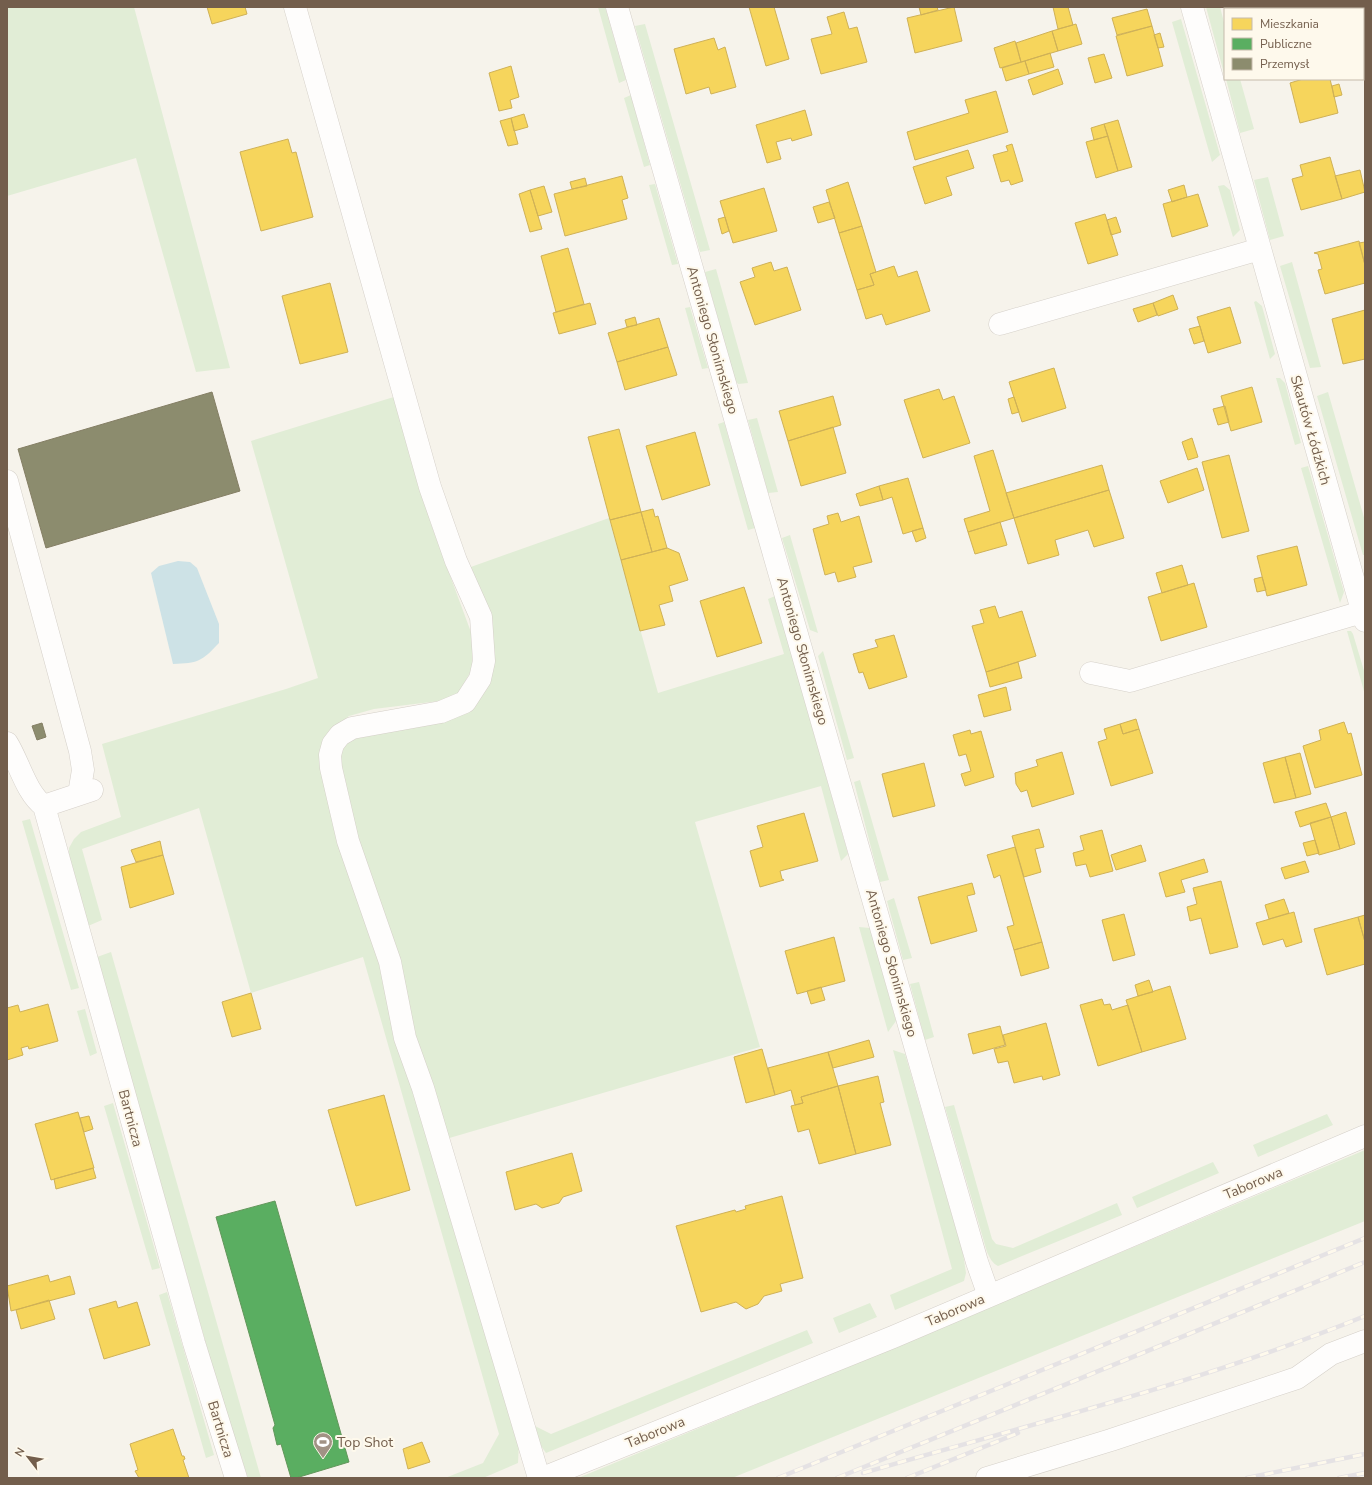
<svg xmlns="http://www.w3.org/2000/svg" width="1372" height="1485" font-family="'Nunito Sans',sans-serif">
<rect width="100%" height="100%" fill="#f6f3eb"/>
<!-- green -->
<path fill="#e1edd6" d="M7,7H134L230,368L196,372L136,158L7,196Z
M598,7H605L626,80L619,83Z
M1206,7H1220L1225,26V77Z
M1181,19L1220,155L1212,162L1172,22Z
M645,24L710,250L700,252L635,26Z
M1226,79H1240L1254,129L1240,133Z
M631,95L650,165L644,167L624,98Z
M1268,177L1284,236L1270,240L1254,180Z
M655,184L678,264L672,265L649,185Z
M1224,185L1230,190L1240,230L1233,237L1218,186Z
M1292,262L1321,367L1310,368L1280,266Z
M716,269L748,383L738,384L735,380L705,272Z
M1256,301L1262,306L1275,354L1270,359L1254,302Z
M690,307L708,368L702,369L685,308Z
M1276,378H1280L1285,383L1301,443L1295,445Z
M1328,392L1365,521V555H1363L1317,396Z
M397,396L431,524L472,635V669L458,694L447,700L374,709L349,716L333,729L376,949L415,1091L519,1442L518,1463L483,1478H445L483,1463L499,1434L363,957L251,993L199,808L82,849L102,920L88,926L69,861V848L74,839L81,832L121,817L102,744L286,689L318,678L251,441Z
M757,418L778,492L768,493L748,420Z
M724,422L755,528L748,530L718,424Z
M1308,466L1344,592L1340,603L1301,468Z
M609,518L658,693L784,654L768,599L775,596L848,854L841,861L821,786L695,822L760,1047L446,1139L355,837L338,762L344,742L479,695L468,568Z
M790,535L818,633L810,630L782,538Z
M1347,631H1351L1353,634L1365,674V695Z
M823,651L854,758L847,760L818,656Z
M860,780L889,880L880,882L854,782Z
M30,819L79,988L71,990L22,821Z
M894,898L912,958L903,960L887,901Z
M859,927L870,928L896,1021L888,1032Z
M111,952L261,1478H248L217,1383L97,957Z
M919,982L934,1037L925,1040L910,984Z
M85,1009L97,1053L90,1056L77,1011Z
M893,1050L905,1054L963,1253L966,1273L964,1281L895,1310L890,1295L952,1269Z
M113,1103L160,1268L152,1270L104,1106Z
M954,1105L992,1239L996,1244L1013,1248L1117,1203L1122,1215L998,1266C992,1263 990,1258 987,1252L945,1107Z
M1327,1114L1333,1125L1258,1157L1253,1145Z
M1365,1150V1221L732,1478H578L886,1351Z
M1213,1162L1219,1173L1137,1208L1132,1197Z
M167,1292L214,1455L206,1458L159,1295Z
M870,1303L877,1317L839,1333L833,1318Z
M807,1330L813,1343L546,1453L539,1443L531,1424L551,1434Z"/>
<!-- water -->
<path fill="#cde2e6" d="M178,561L190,562L197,568L219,624V643C201,662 198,663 173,664L151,573L159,566Z"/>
<!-- homes -->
<path fill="#f6d55c" stroke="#cfb157" d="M207,7H245L247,14L212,24Z
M749,7H774L789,59L766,66Z
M919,7H937L938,10L921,15Z
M954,7L962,41L915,53L907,18Z
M1053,7H1068L1073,25L1058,29Z
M1267,7H1312L1313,9H1268Z
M1147,9L1152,26L1117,35L1112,18Z
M844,12L849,29L857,27L867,62L821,74L811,39L832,34L827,17Z
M1363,19H1365V42H1363Z
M1076,24L1082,44L1058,51L1052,31Z
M1152,26L1163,66L1127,76L1116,36Z
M1052,31L1058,51L1021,62L1016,43Z
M1160,33L1164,47L1158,48L1154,35Z
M714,38L718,50L725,47L736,87L711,94L709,87L686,94L674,49Z
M1015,41L1021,62L1000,68L994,48Z
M1050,53L1054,67L1029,74L1025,61Z
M1104,54L1112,78L1095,83L1088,58Z
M1025,61L1029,74L1006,81L1002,68Z
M511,66L519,97L510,100L512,108L499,111L489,73Z
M1058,69L1063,84L1033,95L1028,80Z
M1303,79H1330L1338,113L1300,123L1290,83Z
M1339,84L1342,95L1334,97L1332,86Z
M996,91L1008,132L915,160L907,132L969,113L965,100Z
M805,110L812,135L792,141L791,138L776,142L781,159L767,163L756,125Z
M524,114L528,127L514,131L511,118Z
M511,118L518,144L508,146L500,121Z
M1118,120L1132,167L1118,171L1104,124Z
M1104,124L1108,136L1094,140L1091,128Z
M1108,136L1118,171L1096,178L1086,142Z
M288,139L292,153L296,152L313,217L261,231L240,152Z
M1012,144L1023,181L1011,185L1009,180L1001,182L993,155L1008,151L1006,146Z
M968,150L974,168L946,177L952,195L925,204L913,167Z
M1330,157L1342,199L1301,210L1292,179L1303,176L1300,165Z
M1360,170L1365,192L1342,199L1335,176Z
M622,176L628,198L622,200L627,219L565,236L554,194Z
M585,178L587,186L572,189L570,182Z
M848,182L862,226L839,233L826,190Z
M1184,185L1187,197L1172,202L1168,190Z
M544,186L552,212L538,216L530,190Z
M764,188L777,231L733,243L720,201Z
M530,190L542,229L530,232L519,194Z
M1198,194L1208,226L1172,237L1163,204Z
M829,202L835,218L818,223L813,207Z
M1105,214L1118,255L1088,264L1075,223Z
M725,217L729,231L722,234L718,219Z
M1116,217L1121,232L1111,235L1107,220Z
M862,226L876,272L870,274L874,285L857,290L839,233Z
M1359,241L1365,265V283L1325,294L1318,270L1322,269L1318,254L1314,253Z
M1365,242V265L1359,243Z
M568,248L584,304L556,312L541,256Z
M771,262L774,271L787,267L801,310L755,325L740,282L755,277L752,268Z
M894,266L898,277L917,271L930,311L886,325L882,314L866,319L857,290L874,285L870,274Z
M330,283L348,352L300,364L282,296Z
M1173,295L1178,309L1158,316L1153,303Z
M590,303L596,324L559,334L553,313Z
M1153,303L1157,315L1138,322L1133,309Z
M1230,307L1241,343L1208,353L1197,317Z
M1365,310V359L1343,364L1332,319Z
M635,317L637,325L627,327L625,320Z
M659,318L668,347L617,362L608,333Z
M1200,326L1204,341L1194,344L1189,329Z
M668,347L677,375L625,390L617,362Z
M1054,368L1066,408L1022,422L1009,382Z
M1252,387L1262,422L1231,431L1221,396Z
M939,389L943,400L954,396L970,443L923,458L904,400Z
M833,396L841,425L788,441L779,411Z
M1014,397L1019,412L1012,414L1008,399Z
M1225,406L1229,422L1218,425L1213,409Z
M833,427L846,473L801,486L788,441Z
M619,429L641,512L610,520L588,437Z
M695,432L710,485L662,500L646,446Z
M1192,438L1198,457L1188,460L1182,442Z
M993,450L1014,518L968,532L964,519L990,511L974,456Z
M1229,455L1249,531L1222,538L1202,462Z
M1102,465L1109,490L1014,518L1006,493Z
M1197,468L1204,490L1168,503L1160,481Z
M908,478L923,528L903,534L892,497L883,500L879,486Z
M879,486L883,500L860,506L856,494Z
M1109,490L1124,538L1094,547L1088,530L1055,540L1059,555L1028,564L1014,518Z
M653,509L655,517L658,516L667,548L652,552L641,512Z
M641,512L652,552L621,560L610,520Z
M838,513L841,522L859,516L872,562L853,567L856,577L838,582L835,572L825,575L813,529L829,524L827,516Z
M1000,522L1007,545L975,554L968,532Z
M923,528L926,538L916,542L912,531Z
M1297,546L1307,585L1267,596L1257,556Z
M667,548L679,553L688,580L669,586L673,601L659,605L665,625L640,631L621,560Z
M1182,565L1188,585L1162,593L1156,573Z
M1262,577L1266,590L1257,592L1254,579Z
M1194,583L1207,627L1161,641L1148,597Z
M744,587L762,643L717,657L700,601Z
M995,606L999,618L1022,611L1036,656L986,672L972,626L984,623L980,610Z
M894,635L907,677L869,689L863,672L859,673L853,654L878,647L875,640Z
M1018,662L1022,678L990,687L986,672Z
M1006,687L1011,710L984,717L978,695Z
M1136,719L1139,729L1123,734L1120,724Z
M1344,722L1348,734L1351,733L1362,775L1315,788L1303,746L1321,740L1319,730Z
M1120,724L1123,734L1139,729L1153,773L1111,786L1098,742L1107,739L1104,729Z
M970,730L971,734L981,731L994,777L965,786L961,774L971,771L966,754L959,756L953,735Z
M1062,752L1074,794L1032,807L1027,790L1021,792L1016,784L1015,773L1038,766L1036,760Z
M1300,753L1311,794L1296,798L1285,757Z
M1285,757L1296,798L1274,803L1263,763Z
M924,763L935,806L893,817L882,774Z
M1326,803L1331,817L1300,827L1295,812Z
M1346,812L1355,844L1340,849L1331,817Z
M804,813L818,861L780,871L782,879L784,880L760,887L750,851L763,847L757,826Z
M1331,817L1340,849L1319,855L1310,823Z
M1039,829L1044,847L1035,849L1041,872L1024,877L1012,836Z
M1102,830L1113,871L1090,877L1086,864L1076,866L1073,853L1084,850L1080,836Z
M1315,840L1319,853L1307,856L1303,843Z
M160,841L163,855L136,862L131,850Z
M1141,845L1146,861L1116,870L1111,855Z
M1015,847L1042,942L1014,950L1007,927L1014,925L1000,875L994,878L987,855Z
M163,855L174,894L130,908L121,867Z
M1204,859L1208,872L1181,880L1185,892L1166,897L1159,873Z
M1305,861L1309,872L1285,879L1281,868Z
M1221,881L1238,947L1210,954L1201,918L1190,921L1187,907L1197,904L1193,888Z
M972,883L975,894L967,896L977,931L931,944L918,897Z
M1284,899L1289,913L1269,919L1265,905Z
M1294,912L1302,942L1286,947L1283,939L1263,945L1256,923Z
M1124,914L1135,955L1113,961L1102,920Z
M1365,915V942L1358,917Z
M1358,917L1365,942V964L1327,975L1314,929Z
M834,937L845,981L797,994L785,951Z
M1042,942L1049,968L1021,976L1014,950Z
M1149,980L1153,992L1138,996L1135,985Z
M1170,986L1186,1039L1142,1052L1126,1000Z
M821,987L825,1000L811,1004L807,991Z
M251,993L261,1029L232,1037L222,1002Z
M1102,999L1104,1005L1110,1004L1112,1010L1128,1005L1142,1052L1098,1066L1080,1005Z
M48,1004L58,1041L29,1049L28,1046L21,1048L23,1055L7,1060V1008L18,1005L20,1012Z
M1046,1023L1060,1075L1043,1080L1042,1076L1014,1083L1008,1061L998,1063L994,1049L1006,1046L1003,1035Z
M1000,1026L1005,1045L973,1054L968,1034Z
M869,1040L874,1057L833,1068L828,1052Z
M762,1049L775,1095L746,1103L734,1057Z
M828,1052L838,1086L801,1097L803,1103L795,1105L791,1090L775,1095L768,1068Z
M878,1076L884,1102L880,1103L891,1145L856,1154L838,1086Z
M838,1086L856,1154L819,1164L809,1129L798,1132L791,1106L803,1103L801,1097Z
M384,1095L410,1190L356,1206L328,1110Z
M78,1112L94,1168L51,1180L35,1124Z
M89,1116L93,1129L84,1132L80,1118Z
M572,1153L582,1191L563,1197L559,1203L542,1208L536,1204L515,1210L506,1172Z
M93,1168L96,1178L56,1189L54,1179Z
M782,1196L803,1278L780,1284L782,1291L764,1296L758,1304L746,1309L736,1302L701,1312L676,1226L735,1210L736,1212L746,1209L745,1206Z
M48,1275L50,1282L70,1276L75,1294L11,1311L7,1286Z
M49,1300L55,1319L21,1329L16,1310Z
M116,1301L118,1308L137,1302L150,1345L104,1359L89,1309Z
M173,1429L182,1456H184L185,1459L183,1460L189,1478H139L135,1471L138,1470L130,1444Z
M422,1442L430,1462L408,1469L403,1449Z"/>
<!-- public -->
<path fill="#5aae61" stroke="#62965b" d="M275,1201L349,1462L296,1478H291L281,1444L277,1445L273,1428L275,1425L216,1217Z"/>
<!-- industry -->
<path fill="#8c8c6e" stroke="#847e64" d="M212,392L240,491L46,548L18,449Z
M42,723L46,737L37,740L32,726Z"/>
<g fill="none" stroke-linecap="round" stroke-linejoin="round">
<!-- minor casing -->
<g stroke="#d5d0c9" stroke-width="23">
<path id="minor" d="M295,7L430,487L456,561L481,617L484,661L480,679L465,702L441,712L352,728L340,735L333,744L330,755L331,768L348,841L390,962L405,1038L423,1088L539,1478
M617,7L977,1262L989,1296
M1192,7L1365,621
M1000,324L1260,249
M7,481L80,751L83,770L79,794
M1091,673L1130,681L1362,612
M7,743C19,762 26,793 44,806
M92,790L44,806L194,1343L236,1478
M543,1478L893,1337L1365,1136
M987,1478L1111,1440L1297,1378L1331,1354L1365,1341"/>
</g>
<!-- minor -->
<use href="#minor" stroke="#fefdfc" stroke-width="22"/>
<!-- rail casing -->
<g stroke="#e5e2e4" stroke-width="4.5">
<path id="rail" d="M863,1473C1031,1424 1203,1382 1365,1316
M778,1478L1365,1238
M837,1478L1365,1262
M907,1478L1018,1433
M1247,1478L1365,1454
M1339,1478L1365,1473"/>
</g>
<!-- rail -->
<use href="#rail" stroke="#fef9ec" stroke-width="3" stroke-dasharray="9" stroke-linecap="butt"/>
</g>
<!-- icons -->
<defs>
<g id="stadium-pin" transform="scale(1)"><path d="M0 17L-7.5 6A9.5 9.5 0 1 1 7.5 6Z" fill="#a19284" stroke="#fef9ec"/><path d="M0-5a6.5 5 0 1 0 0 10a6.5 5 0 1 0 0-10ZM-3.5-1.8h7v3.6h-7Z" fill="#fff"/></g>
</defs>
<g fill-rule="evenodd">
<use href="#stadium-pin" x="323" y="1442"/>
</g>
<g text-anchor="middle" stroke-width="4" stroke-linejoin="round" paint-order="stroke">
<!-- street labels -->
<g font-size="14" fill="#735e4c" stroke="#fef9ec">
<text transform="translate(713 340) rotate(74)" y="5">Antoniego Słonimskiego</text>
<text transform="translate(1311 430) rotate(74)" y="5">Skautów Łódzkich</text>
<text transform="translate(803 651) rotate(74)" y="5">Antoniego Słonimskiego</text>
<text transform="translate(892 963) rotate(74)" y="5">Antoniego Słonimskiego</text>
<text transform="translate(131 1118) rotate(75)" y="5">Bartnicza</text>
<text transform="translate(1253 1183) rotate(-23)" y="5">Taborowa</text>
<text transform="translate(955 1310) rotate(-23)" y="5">Taborowa</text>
<text transform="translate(221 1429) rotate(73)" y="5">Bartnicza</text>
<text transform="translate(655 1432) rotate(-22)" y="5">Taborowa</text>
</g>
<!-- poi labels -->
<g font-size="14" fill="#735e4c" stroke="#fef9ec" text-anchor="start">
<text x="337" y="1447">Top Shot</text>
</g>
</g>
<!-- border -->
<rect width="1372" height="1485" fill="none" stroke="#735e4c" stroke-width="16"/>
<!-- legend -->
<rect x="1224" y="8" width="140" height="72" fill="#fef9ec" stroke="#c6bbac"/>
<rect x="1232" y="18" width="20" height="12" fill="#f6d55c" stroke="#c6bbac"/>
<text x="1260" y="28" font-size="12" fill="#735e4c">Mieszkania</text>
<rect x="1232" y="38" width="20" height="12" fill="#5aae61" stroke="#c6bbac"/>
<text x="1260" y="48" font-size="12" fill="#735e4c">Publiczne</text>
<rect x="1232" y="58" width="20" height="12" fill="#8c8c6e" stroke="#c6bbac"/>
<text x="1260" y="68" font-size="12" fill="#735e4c">Przemysł</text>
<!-- north arrow -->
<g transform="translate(28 1457) rotate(301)" stroke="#fef9ec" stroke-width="3" paint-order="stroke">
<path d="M0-3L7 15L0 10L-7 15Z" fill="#735e4c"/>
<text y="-6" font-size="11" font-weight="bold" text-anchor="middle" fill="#735e4c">N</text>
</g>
</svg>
